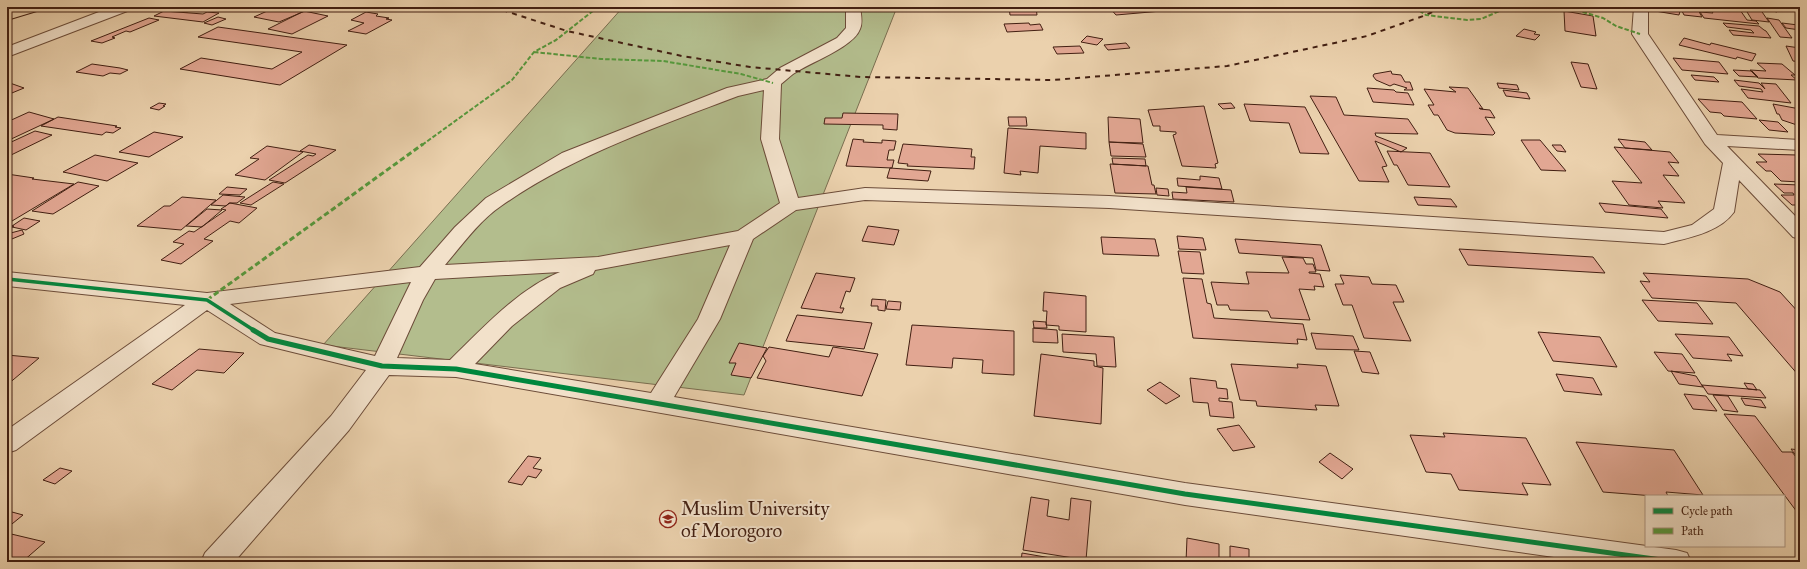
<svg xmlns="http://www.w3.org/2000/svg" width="1807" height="569" font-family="'IM FELL Great Primer',serif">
<rect width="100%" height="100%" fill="#ebd1ad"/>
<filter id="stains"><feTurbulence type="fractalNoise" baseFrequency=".005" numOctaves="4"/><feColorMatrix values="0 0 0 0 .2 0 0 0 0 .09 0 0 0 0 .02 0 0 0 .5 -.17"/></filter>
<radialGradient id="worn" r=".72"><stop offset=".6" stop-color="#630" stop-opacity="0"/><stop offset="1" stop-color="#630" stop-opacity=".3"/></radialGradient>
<!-- green -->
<path fill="#b3bd8d" stroke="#7a6e50" d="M623,7H897L744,395L323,345Z"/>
<!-- building -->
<path fill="#e2a793" stroke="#421f12" d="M179,7H200L187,12L172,10Z
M276,7H287L305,11L279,22L254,17Z
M1009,7H1036L1037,15H1010Z
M1109,7H1195L1196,8L1116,15Z
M1649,7H1673V10L1680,11L1679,15L1649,10Z
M1680,7L1697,8L1702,17L1684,15Z
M1709,7L1740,10L1747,20L1756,21L1759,24L1704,18L1700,12L1713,13Z
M1744,7L1760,9L1769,22L1752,20Z
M1758,7H1777V12L1758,8Z
M164,11L203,14L207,12L219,13L203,22L154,16Z
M304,11L328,16L292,34L268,29Z
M1564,11L1593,16L1596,36L1565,31Z
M366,12L378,14L376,16L389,18L386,19L392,20L366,34L348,31L364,23L351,20Z
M218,17L226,19L212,25L204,23Z
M149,18L159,20L130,32L126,31L112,37L115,38L102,43L91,41Z
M1767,18L1779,20L1792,38L1780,37Z
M1029,23L1030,25L1040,24L1043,30L1007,32L1004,24Z
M1723,23L1759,26L1764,30L1766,31L1771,38L1733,35L1729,30L1754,33L1751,30L1727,27Z
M1782,23L1798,25L1800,30L1786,28Z
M218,27L347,45L280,85L180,69L201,58L272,69L302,52L198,37Z
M1524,29L1536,32L1534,34L1540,35L1535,40L1516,36Z
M1087,36L1103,39L1097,45L1081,42Z
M1684,38L1710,45L1711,43L1756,54L1752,61L1737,57L1736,59L1679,45Z
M1126,43L1130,48L1108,50L1104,45Z
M1080,46L1084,53L1057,54L1053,47Z
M1786,46L1800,48V62L1793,61Z
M1673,58L1719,62L1728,74L1682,70Z
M1571,62L1588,64L1597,89L1581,87Z
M1757,63L1782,64L1795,75H1791L1797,80L1758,78L1750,70L1766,71Z
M92,64L120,68L128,70L120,74L110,73L103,76L76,72Z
M1733,70L1752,71L1758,77L1739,76Z
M1391,71L1392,74L1401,75L1405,82H1410L1413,90H1404L1407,88L1394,84L1390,86L1376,80L1373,76L1374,74Z
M1691,75L1714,77L1719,82L1695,80Z
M1734,80L1759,83L1765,89L1761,83L1776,84L1791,103L1748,98L1741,89L1763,92L1761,89L1739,86Z
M7,82L24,88L7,95Z
M1497,83L1517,85L1519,90L1499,88Z
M1449,87L1468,88L1483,109L1479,108L1480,109L1490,110L1495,118L1485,117L1495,133L1493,135L1455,133L1447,130L1438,115H1434L1428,105H1434L1424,89L1456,92Z
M1367,88L1394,90L1396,92L1408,93L1414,105L1373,102Z
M1503,90L1527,93L1530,99L1506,96Z
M1310,96L1336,97L1344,115L1408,119L1418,134L1375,133L1376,136L1407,148L1401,152L1375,141L1387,166L1382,167L1389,182L1359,181Z
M1698,99L1742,102L1757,119L1724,116L1721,113L1710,112Z
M159,103L166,104L163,106H165L159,110L150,108Z
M1231,103L1235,108L1223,109L1218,104Z
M1244,104L1305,107L1329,154L1300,153L1289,123L1250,121Z
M1773,104L1800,109V126L1782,120L1779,114H1777Z
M1204,106L1218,163L1215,164L1216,168L1182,166L1173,135L1176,134V132L1160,131V126H1153L1148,110Z
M29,112L54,119L7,141V122Z
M843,113L898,114L897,130L883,129V125L824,124L825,118H842Z
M58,117L117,126L115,127L121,128L113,133L106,132L102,135L41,126Z
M1008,117H1026L1027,126H1009Z
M1108,117L1140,119L1143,143L1109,142Z
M1759,120L1778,122L1788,132L1769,130Z
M1008,128L1086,133V149L1040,146L1038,173L1020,171L1021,175L1004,173Z
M35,131L52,135L7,157V144Z
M154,132L183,137L149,157L119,152Z
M853,139L864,140L863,142L882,143V140L896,141L894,150H889L887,160H894L892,168L846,166Z
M1618,139L1645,142L1652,150L1625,148Z
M1521,140H1540L1566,171L1541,170Z
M1109,142L1143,144L1146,157L1111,156Z
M903,144L972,149L971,157H975L974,169L907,166L908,164L898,163Z
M309,145L336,150L285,183L269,180L308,155L313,156L316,154L300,151Z
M1552,145H1561L1566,152L1557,151Z
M267,146L303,152L265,180L235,175L259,159L250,158Z
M1614,147L1670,152L1679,163L1668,162L1679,176L1663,175L1685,203L1658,201L1663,208L1629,205L1612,181L1642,183Z
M1387,151L1430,153L1450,187L1408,185L1397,165H1394Z
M1758,154L1797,155L1800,158V182L1781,181L1771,171H1766L1756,162H1767Z
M95,155L138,163L107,181L63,172Z
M1112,158L1145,159L1146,166L1113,164Z
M1110,164L1148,166L1152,185H1154L1156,194L1115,193Z
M890,168L931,171L928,181L887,178Z
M7,174L34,178L32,179L74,184L7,224Z
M1200,176L1219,178L1222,189L1178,186L1177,178L1200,180Z
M78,182L99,186L53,214L32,211Z
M273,182L284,184L251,205L240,203Z
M1774,184L1800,185V205H1792L1781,195H1794L1793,193H1784Z
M227,187L247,189L240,195L219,194Z
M1186,187L1231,190L1234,202L1173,199L1172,192L1187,193Z
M1156,188L1168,189L1169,196L1157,195Z
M223,195L245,197L237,203H229L226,206L211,205Z
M182,197L216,200L181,230L137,226L164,206H170Z
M1414,197L1451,199L1457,207L1418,205Z
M230,203L257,208L239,223L230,221L204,239L213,241L181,264L161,260L184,244L173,242L189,231L194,232L226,210L221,209Z
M1599,203L1661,209L1668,218L1605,212Z
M207,209L222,210L202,227L186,226Z
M24,218L40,221L26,230L12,227L14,226H12Z
M868,226L899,230L894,245L862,241Z
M22,230L24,234L7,241V234Z
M1177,236L1203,238L1206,250L1179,249Z
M1101,237L1155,239L1159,256L1103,254Z
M1235,239L1321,245L1330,271L1316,270L1313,258L1239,253Z
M1459,249L1593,257L1605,273L1468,265Z
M1178,251L1200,252L1204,274L1182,273Z
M1282,257L1303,258L1306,264H1313L1316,272H1309V273L1320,274L1324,287L1314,286L1315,290L1299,289L1310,320L1271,318L1268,311L1230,310L1228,305H1217L1211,282L1249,284L1246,272L1289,273Z
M816,273L855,278L850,292L846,291L840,308H844L842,313L801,308Z
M1643,273L1748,279L1780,292L1800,314V377L1736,303L1652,298L1640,281L1650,282Z
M1340,275L1369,277L1372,284L1396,285L1404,302H1393L1411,341L1364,338L1352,305H1343L1335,284H1344Z
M1183,278L1202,279L1207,303L1211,304L1214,318L1303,324L1307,340L1297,339L1298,344L1193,338Z
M1044,292L1086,296V332L1059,330V326L1046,325L1047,311H1043Z
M872,299L886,300L885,311L878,310V306H871Z
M1642,300L1697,303L1713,324L1658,321Z
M888,301L901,302L900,310L886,309Z
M797,315L872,323L864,349L786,341Z
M1033,321L1046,322L1047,328H1034Z
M912,325L1014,331V375L982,373L983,360L953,358L952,368L906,365Z
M1033,328L1057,330L1058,343L1033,342Z
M1538,332L1600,337L1617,367L1553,361Z
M1311,333L1353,336L1359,350L1316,349Z
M1062,334L1114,337L1116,367L1097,366L1096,354L1063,352Z
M1675,334L1729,337L1743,356L1727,354L1732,361L1693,358Z
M739,343L767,348L751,378L731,375L736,363H729Z
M769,347L829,357L833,347L878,354L862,396L757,378L766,361L763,356Z
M199,349L244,353L224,373L197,370L172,390L152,384Z
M1354,351L1370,352L1379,374L1362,372Z
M1654,352L1682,354L1695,373L1668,371Z
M1041,354L1094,361V366L1103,368L1101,424L1034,416Z
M7,355L39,358L7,385Z
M1231,364L1298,368L1297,364L1326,366L1339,406L1315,405L1317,410L1257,406L1256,401L1240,400Z
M1671,371L1696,376L1703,387L1679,384Z
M1556,374L1593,378L1602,395L1564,391Z
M1190,378L1216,381L1217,388L1227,389L1228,399L1219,398V401L1232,402L1234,418L1210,416L1208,403L1193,402Z
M1160,382L1180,396L1166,404L1147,390Z
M1744,383L1753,384L1757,390L1748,389Z
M1702,385L1760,390L1766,398L1708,394Z
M1684,394L1706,396L1717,411L1693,409Z
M1713,395L1728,396L1738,412L1723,410Z
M1741,398L1761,400L1766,408L1745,405Z
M1724,414L1755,416L1782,452H1792L1800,462V516Z
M1239,425L1255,447L1233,451L1217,429Z
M1443,433L1526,438L1551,485L1522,483L1528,495L1459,490L1451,474L1426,472L1410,435L1445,437Z
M1576,442L1674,450L1703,495L1666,492L1668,496H1654L1603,492Z
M1791,449L1800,450V461Z
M1330,453L1353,469L1342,479L1319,462Z
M528,456L541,458L533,468L542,470L536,478L528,476L522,485L508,482Z
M60,468L72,471L55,484L43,480Z
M1031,497L1049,500L1047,516L1069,520L1071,498L1091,501L1086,560L1023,550Z
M12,512L23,515L7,528V515Z
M7,533L45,542L22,562H7Z
M1187,538L1219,544V560L1230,562H1186Z
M1230,546L1249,549V562H1230Z
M1022,553L1074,562H1021Z"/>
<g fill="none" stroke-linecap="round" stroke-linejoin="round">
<!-- minor casing -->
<g stroke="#6c4c39" stroke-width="2">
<path id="minor" d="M112,7H132L130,10L7,57V47Z
M846,7H860C861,14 863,23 860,29C854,47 809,63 793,74C789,77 785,81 781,84L779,139L798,198L865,188L1109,196L1664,232L1692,225L1714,209L1723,163L1705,144L1632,34L1634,7H1648V34L1717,135L1800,140V150L1727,146L1800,221V239L1793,237L1739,180L1734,212C1719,233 1687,238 1664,244L1109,208L865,200L796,210L753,239L720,319L674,397L1185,483L1676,550L1687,553L1691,562H1589L1185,505L456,377L389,375L349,430L234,562H201L205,553L331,416L366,370L260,344L207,310L16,450L7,453V430L185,305L7,286V272L207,293L420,267L455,227L486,198L562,153L727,88L767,79L780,68L837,38L846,28ZM764,90L761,139L780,203L738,231L598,257L445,265C462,245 479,221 501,206C572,156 657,127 738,96ZM730,245L698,319L651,393L475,364L512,326L560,288L593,274L595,270ZM560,272C518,289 482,329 450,360L397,358L423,300L435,279ZM411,282L375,356L275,333L230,304Z"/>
</g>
<!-- trunk casing -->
<g stroke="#421f12" stroke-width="2">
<path id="trunk" d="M20,7H42L40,10L7,20V11Z"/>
</g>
<!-- minor -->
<use href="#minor" fill="#f2e1ca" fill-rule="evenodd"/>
<!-- trunk -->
<use href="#trunk" fill="#ebd1ad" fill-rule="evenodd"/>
<!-- rail -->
<path stroke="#421f12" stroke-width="2" stroke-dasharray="5 5" stroke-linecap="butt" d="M493,7L567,31L682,56L750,67L861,77L1053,80L1227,66L1367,36L1426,15L1443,7"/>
<!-- quiet-far1 -->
<path stroke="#549a3c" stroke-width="2" stroke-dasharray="4.5 2" stroke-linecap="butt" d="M1414,7L1426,15L1467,20L1481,19L1502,10L1538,7
M1544,7L1576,10L1603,18L1616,26L1640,34
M534,52L601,59L663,61L741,74L773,83
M422,145L512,80L534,52L556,40L598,7"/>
<!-- quiet -->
<path stroke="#549a3c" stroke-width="3" stroke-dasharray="5.5 3" stroke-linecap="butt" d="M207,300L423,144"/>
<!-- cycleway-far1 casing -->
<g stroke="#f2e1ca" stroke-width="6">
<path id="cycleway-far1" d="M7,279L207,300L255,331"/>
</g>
<!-- cycleway casing -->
<g stroke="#f2e1ca" stroke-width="8">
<path id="cycleway" d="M253,330L268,339L382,366L456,369L1185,494L1676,562"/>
</g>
<!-- cycleway-far1 -->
<use href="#cycleway-far1" stroke="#00873e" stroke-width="3.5"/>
<!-- cycleway -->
<use href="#cycleway" stroke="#00873e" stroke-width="5"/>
</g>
<!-- icons -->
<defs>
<g id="university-ring" transform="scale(0.9)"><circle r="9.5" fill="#f2e1ca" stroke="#8f2418" stroke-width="1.5"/><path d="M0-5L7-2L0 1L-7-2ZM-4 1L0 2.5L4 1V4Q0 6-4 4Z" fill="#8f2418"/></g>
</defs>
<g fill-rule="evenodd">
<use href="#university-ring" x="668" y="519"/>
</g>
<g text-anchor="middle" stroke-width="4" stroke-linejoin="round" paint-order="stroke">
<!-- near-poi labels -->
<g font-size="19" fill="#421f12" stroke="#f2e1ca" text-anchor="start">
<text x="681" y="515">Muslim University<tspan x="681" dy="22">of Morogoro</tspan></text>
</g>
</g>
<!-- margin -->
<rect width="1807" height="569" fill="none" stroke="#ebd1ad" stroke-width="24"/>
<rect x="8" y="8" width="1791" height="553" fill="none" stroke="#421f12" stroke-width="2"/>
<rect x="12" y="12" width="1783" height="545" fill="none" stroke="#421f12"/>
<!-- legend -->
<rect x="1645" y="495" width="140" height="52" fill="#f2e1ca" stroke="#ac9380"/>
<rect x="1653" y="508" width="20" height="6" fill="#00873e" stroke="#ac9380"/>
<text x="1681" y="515" font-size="12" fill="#421f12">Cycle path</text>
<rect x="1653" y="528" width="20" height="6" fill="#549a3c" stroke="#ac9380"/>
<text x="1681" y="535" font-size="12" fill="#421f12">Path</text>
<rect width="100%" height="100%" filter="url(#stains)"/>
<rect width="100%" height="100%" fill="url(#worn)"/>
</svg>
